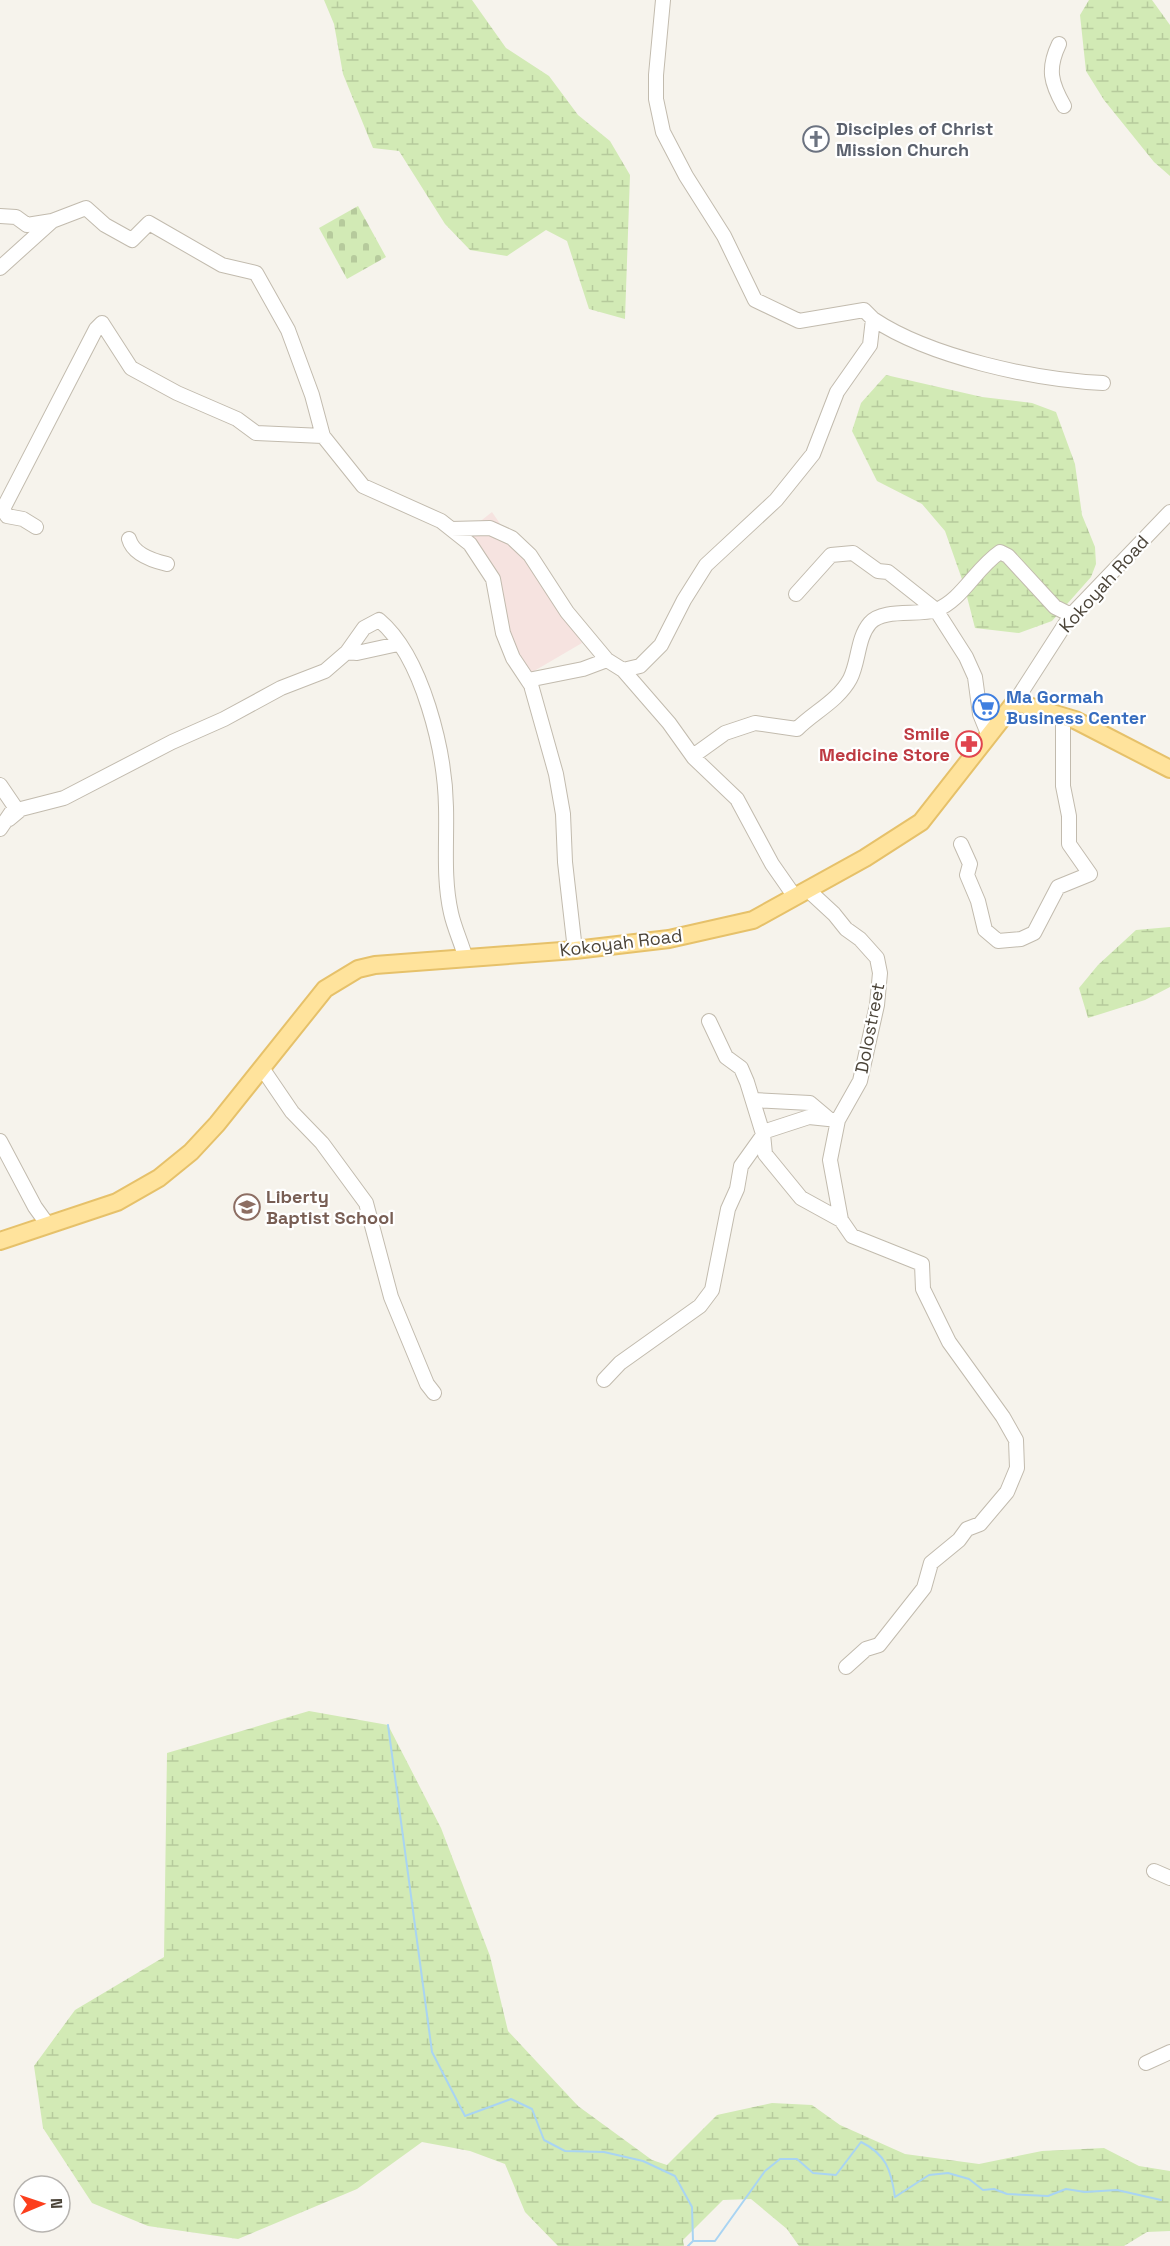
<svg xmlns="http://www.w3.org/2000/svg" width="1170" height="2246" font-family="'Space Grotesk',sans-serif">
<defs>
<pattern id="wetland-marsh" width="20" height="14" patternUnits="userSpaceOnUse" patternTransform="scale(1.5)"><rect width="20" height="14" fill="#d2eab5"/><path d="M1 5h8M5 5V1M11 12h8M15 12V8" fill="none" stroke="#b6ca9c"/></pattern>
<pattern id="cemetery-stones" width="16" height="16" patternUnits="userSpaceOnUse" patternTransform="scale(1.5)"><rect width="16" height="16" fill="#d2eab5"/><path d="M2 7V4a2 2 0 0 1 4 0v3zM10 15v-3a2 2 0 0 1 4 0v3z" fill="#b6ca9c"/></pattern>
</defs>
<rect width="100%" height="100%" fill="#f6f3ec"/>
<!-- medical -->
<path fill="#f6e3e0" d="M492,512L582,643L529,674L496,617L493,574L463,535Z"/>
<!-- wetland -->
<path fill="url(#wetland-marsh)" d="M324,0H472L506,48L549,76L578,115L610,141L630,175L625,319L589,309L567,241L546,230L507,256L470,250L445,224L399,151L373,148L343,74L334,24Z
M1089,0H1152L1170,25V176L1154,162L1104,100L1086,71L1080,15Z
M886,375L982,397L1032,403L1056,412L1075,464L1082,515L1095,547L1096,564L1091,577L1052,621L1019,633L975,628L964,585L945,531L922,504L877,481L852,431L861,403Z
M1170,927V987L1145,1000L1088,1018L1079,988L1098,965L1136,930Z
M309,1711L388,1725L441,1828L490,1956L508,2031L578,2106L652,2160L667,2165L717,2115L772,2103L812,2105L840,2125L905,2154L979,2164L1042,2151L1104,2148L1139,2166L1170,2171V2231L1147,2232L1124,2246H799L787,2229L751,2199L723,2200L683,2240L684,2246H558L525,2212L505,2164L470,2151L422,2142L357,2189L238,2239L148,2226L92,2203L43,2128L34,2066L75,2010L164,1957L167,1753Z"/>
<!-- cemetery -->
<path fill="url(#cemetery-stones)" d="M358,206L386,257L347,279L319,228Z"/>
<g fill="none" stroke-linecap="round" stroke-linejoin="round">
<!-- stream -->
<path stroke="#a9d4f2" stroke-width="2" d="M388,1725L432,2052L465,2116L511,2099L532,2109L544,2140L565,2151L604,2152L643,2161L675,2176L692,2207L693,2241L688,2246
M693,2241H715L765,2171L780,2159H797L813,2173L836,2175L861,2142C886,2154 891,2170 895,2197L929,2175L948,2173L969,2179L983,2190L994,2189L1007,2194L1048,2196L1066,2189L1085,2192L1117,2190L1161,2200"/>
<!-- minor casing -->
<g stroke="#c2bbae" stroke-width="16">
<path id="minor" d="M1059,44C1047,69 1051,83 1064,106
M0,216L16,217L27,225L52,221L86,208L105,225L132,240L149,223L222,265L256,273L288,330L312,395L323,436L363,486L441,521L470,544L493,579L503,633L513,658L531,685L556,774L563,814L565,862L575,950
M0,268L51,222
M873,319C930,357 1035,380 1103,383
M36,527L23,519L7,516L3,509L96,329L102,323L131,368L177,393L237,419L256,433L323,436
M451,529L490,528L512,538L530,555L567,612L607,660
M129,539C133,554 154,561 167,564
M796,594L831,555L853,553L878,571L888,572L936,610L966,657L975,677L980,714L989,736
M347,652L357,653L398,644
M623,670L669,723L694,758L737,799L772,864L795,897
M528,680L583,669L607,660L623,670L640,666L661,645L684,600L706,565L776,500L813,454L837,392L870,345L873,319L864,310L799,321L755,300L724,236L686,176L663,132L656,99V75L663,0
M1015,702L1071,615L1170,512
M693,756L725,733L755,723L797,729C814,712 838,701 850,679C859,662 857,638 870,623C883,608 918,616 936,610C962,600 975,569 1000,552L1008,556L1055,607L1071,615
M0,785L15,807L0,829
M9,819L21,809L64,798L172,742L224,719L281,688L325,671L347,652L364,628L379,620C423,657 445,752 446,807C447,842 443,878 451,913C454,927 461,942 465,956
M961,844L970,864L967,875L978,901L985,930L998,941L1021,939L1034,933L1058,887L1090,874L1069,844V816L1063,786V716
M808,890L834,914L846,929L860,939L877,958L880,973L877,1005L860,1081L838,1120L830,1160L841,1220L852,1236L922,1264L923,1289L949,1342L1003,1417L1016,1440L1017,1468L1007,1492L980,1524L967,1529L959,1540L931,1563L924,1588L879,1645L866,1649L846,1667
M709,1021L726,1057L741,1068L747,1082L763,1134L765,1154L801,1198L841,1220
M262,1068L292,1112L322,1143L366,1203L391,1297L427,1384L434,1393
M753,1100L810,1103L829,1119
M0,1141L35,1207L48,1225
M604,1380L620,1363L700,1306L712,1290L728,1209L737,1189L741,1166L766,1131L809,1117L838,1120
M1154,1871L1170,1878
M1146,2063L1170,2052"/>
</g>
<!-- major casing -->
<g stroke="#e6c16a" stroke-width="20">
<path id="major" d="M0,1241L117,1202L159,1178L191,1152L217,1124L325,989L358,969L375,965L575,950L669,939L753,920L865,858L921,822L1015,702L1075,720L1170,769"/>
</g>
<!-- minor -->
<use href="#minor" stroke="#fff" stroke-width="14"/>
<!-- major -->
<use href="#major" stroke="#ffe39c" stroke-width="16"/>
</g>
<!-- icons -->
<defs>
<g id="church-ring" transform="scale(1.35)"><circle r="9.5" fill="#fff" stroke="#6b7280" stroke-width="1.5"/><path d="M-1.2-6h2.4v3.5h3.3v2.4h-3.3V6h-2.4V-.1h-3.3v-2.4h3.3Z" fill="#6b7280"/></g>
<g id="supermarket-ring" transform="scale(1.35)"><circle r="9.5" fill="#fff" stroke="#3f7fe0" stroke-width="1.5"/><path d="M-6-5.5h2.5l.6 2H6L4.5 2H-2.5L-4.4-4H-6ZM-1.5 3.2a1.3 1.3 0 1 0 .1 0ZM3 3.2a1.3 1.3 0 1 0 .1 0Z" fill="#3f7fe0"/></g>
<g id="pharmacy-ring" transform="scale(1.35)"><circle r="9.5" fill="#fff" stroke="#e0444e" stroke-width="1.5"/><path d="M-2-6h4v4h4v4h-4v4h-4v-4h-4v-4h4Z" fill="#e0444e"/></g>
<g id="school-ring" transform="scale(1.35)"><circle r="9.5" fill="#fff" stroke="#8d6e63" stroke-width="1.5"/><path d="M0-5L7-2L0 1L-7-2ZM-4 1L0 2.5L4 1V4Q0 6-4 4Z" fill="#8d6e63"/></g>
</defs>
<g fill-rule="evenodd">
<use href="#church-ring" x="816" y="139"/>
<use href="#supermarket-ring" x="986" y="707"/>
<use href="#pharmacy-ring" x="969" y="744"/>
<use href="#school-ring" x="247" y="1207"/>
</g>
<g text-anchor="middle" stroke-width="4.5" stroke-linejoin="round" paint-order="stroke">
<!-- worship labels -->
<g font-size="18" font-weight="bold" fill="#5b616d" stroke="#fff" text-anchor="start">
<text x="836" y="135">Disciples of Christ<tspan x="836" dy="21">Mission Church</tspan></text>
</g>
<!-- street labels -->
<g font-size="18" fill="#4b4439" stroke="#fff">
<text transform="translate(1104 584) rotate(-48)" y="6">Kokoyah Road</text>
<text transform="translate(621 943) rotate(-7)" y="6">Kokoyah Road</text>
<text transform="translate(870 1028) rotate(-79)" y="6">Dolostreet</text>
</g>
<!-- shop labels -->
<g font-size="18" font-weight="bold" fill="#366cbe" stroke="#fff" text-anchor="start">
<text x="1006" y="703">Ma Gormah<tspan x="1006" dy="21">Business Center</tspan></text>
</g>
<!-- health labels -->
<g font-size="18" font-weight="bold" fill="#be3a42" stroke="#fff" text-anchor="end">
<text x="950" y="740">Smile<tspan x="950" dy="21">Medicine Store</tspan></text>
</g>
<!-- education labels -->
<g font-size="18" font-weight="bold" fill="#785e54" stroke="#fff" text-anchor="start">
<text x="266" y="1203">Liberty<tspan x="266" dy="21">Baptist School</tspan></text>
</g>
</g>
<!-- north arrow -->
<g transform="translate(42 2204) rotate(88)"><circle r="28" fill="#ffffff" stroke="#b7b4b0" stroke-width="1.5"/>
<path d="M0-4.5L10 22L0 15L-10 22Z" fill="#fc3f1d"/>
<text y="-9" font-size="16" font-weight="bold" text-anchor="middle" fill="#4b4439">N</text>
</g>
</svg>
